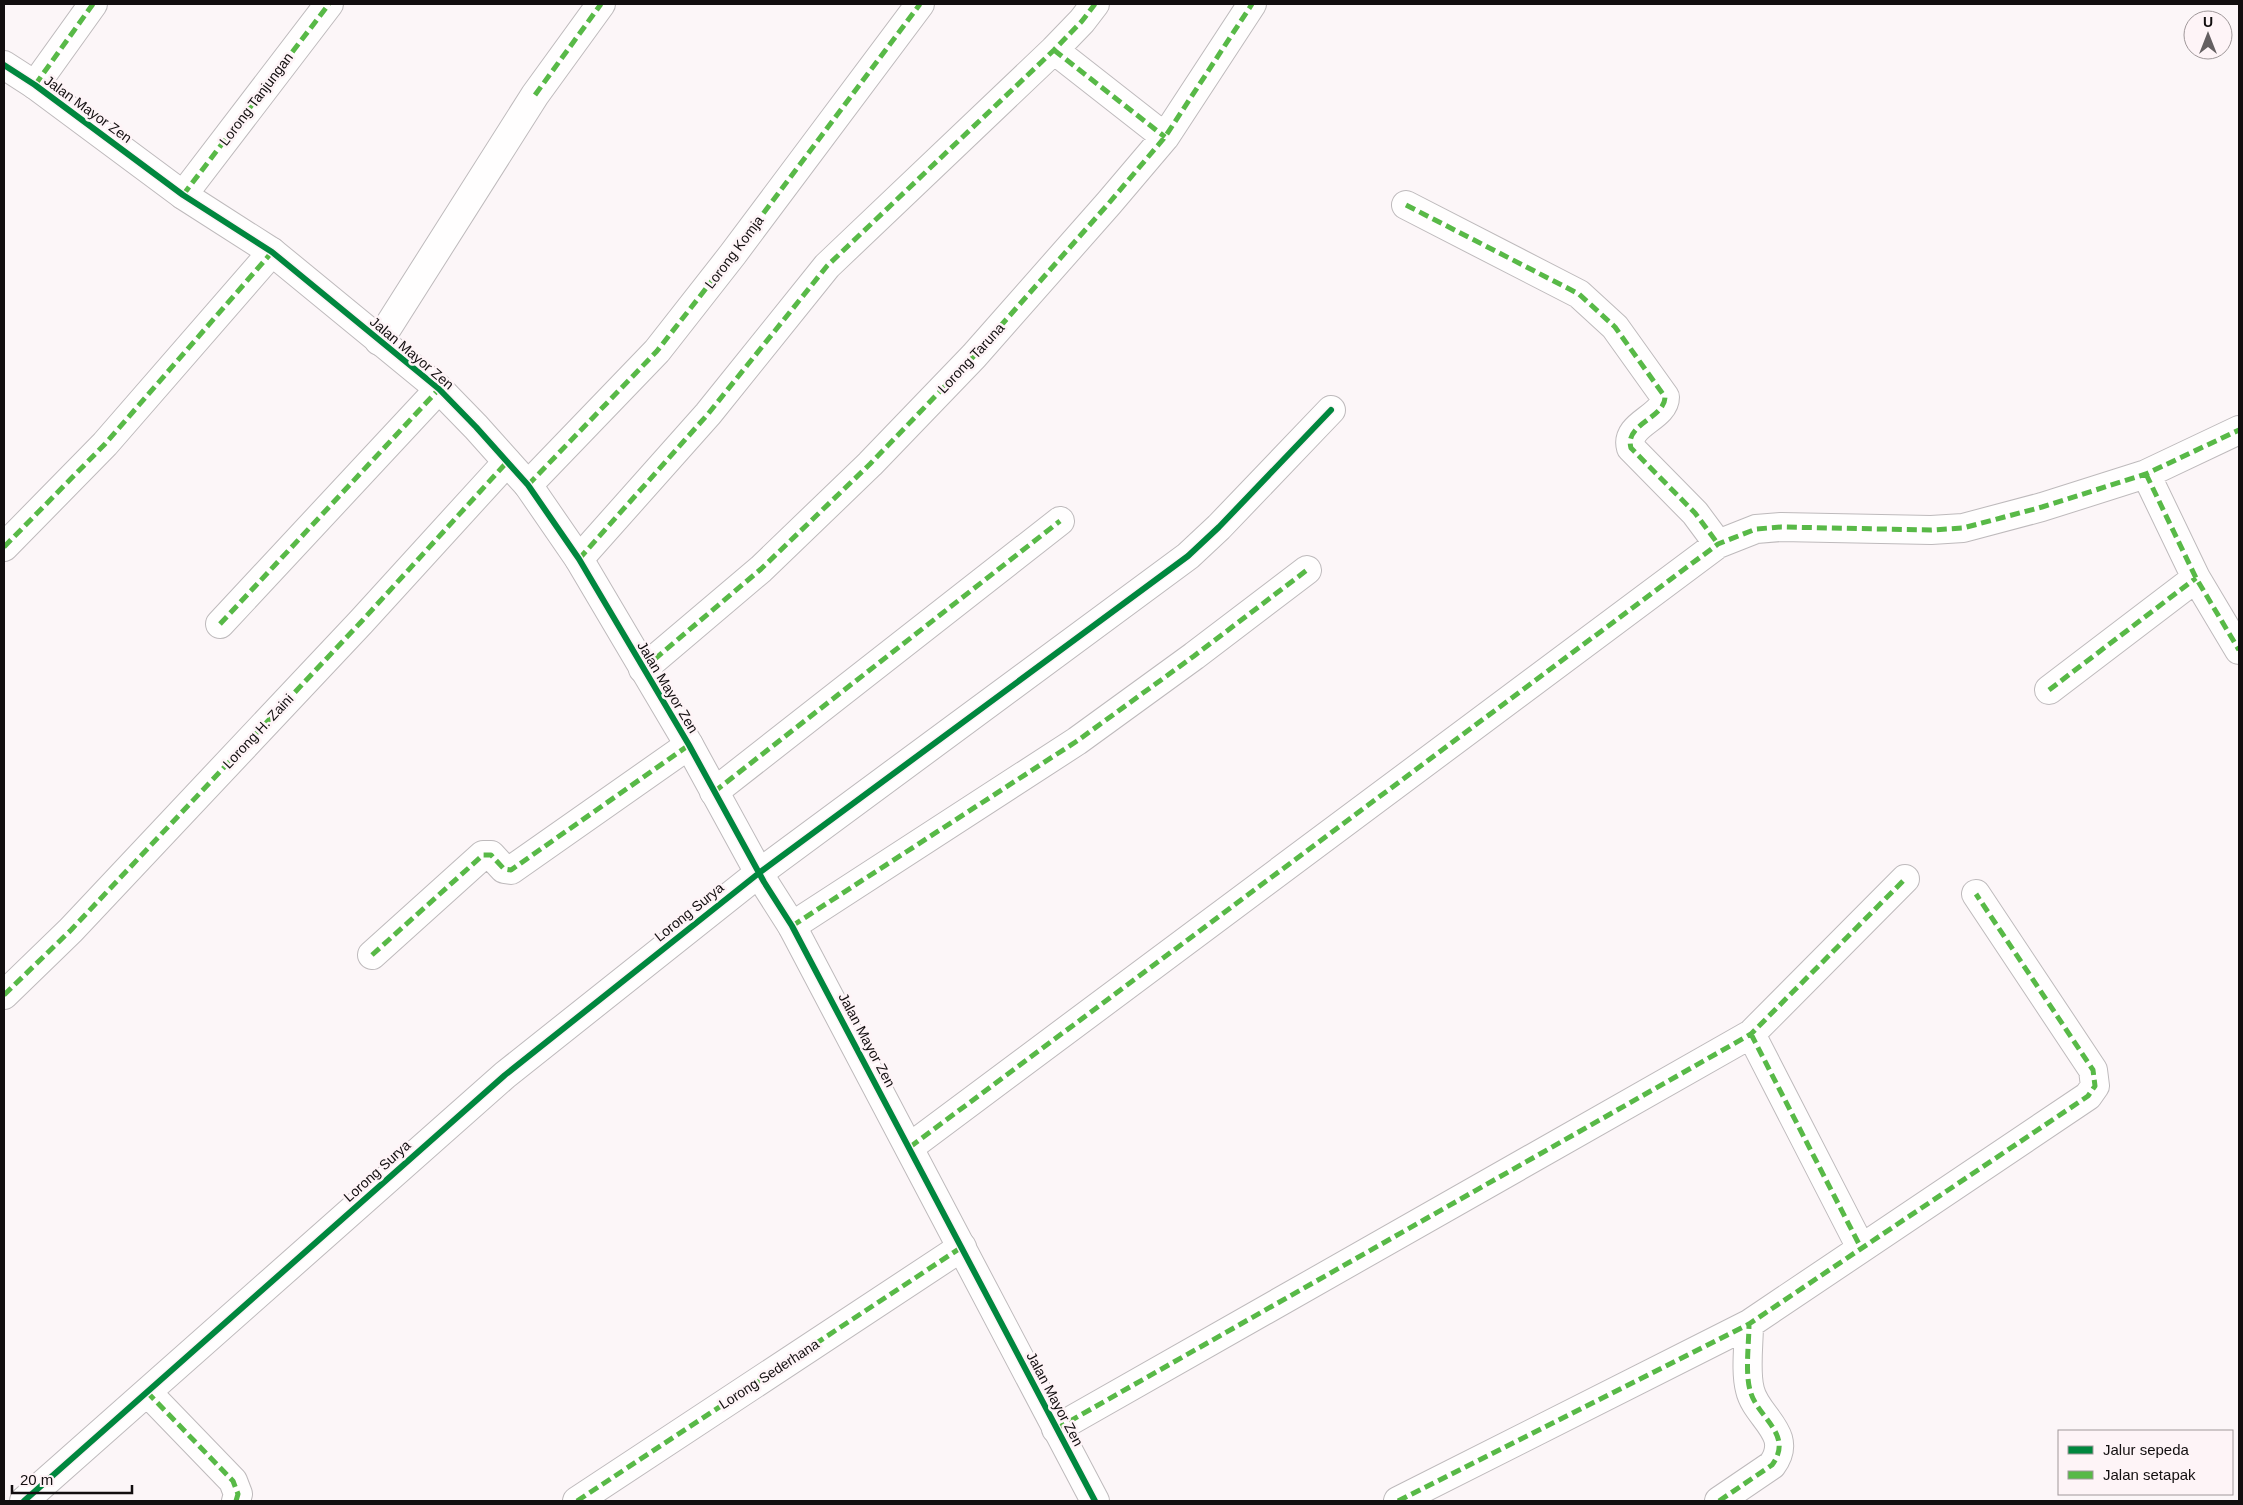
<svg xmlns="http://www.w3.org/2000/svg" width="2243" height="1505" font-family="Helvetica,sans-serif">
<rect width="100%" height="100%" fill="#fcf6f8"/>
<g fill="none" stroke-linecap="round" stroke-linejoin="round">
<!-- street casing -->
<g stroke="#bebabc" stroke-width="30">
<path id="street" d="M1054,50L1165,137
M35,85L93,4
M183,195L329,4
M1406,205L1579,294L1615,327L1665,397C1665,418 1624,424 1631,448L1695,513L1718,544
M379,341L535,95L601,4
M2146,474L2196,578L2239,650
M528,485L657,351L733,254L920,4
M4,547L105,444L272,252
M579,559L708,414L827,266L1054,50L1082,21L1095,4
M220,624L439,389
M643,669L761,569L870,464L974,356L1109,203L1165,137L1252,4
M2049,690L2196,578
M714,792L1060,521
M792,926L1077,741L1194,656L1307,570
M372,955L483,855H491L504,869L511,870L689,745
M4,995L71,930L361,622L507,462
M1751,1034L1861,1248
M910,1147L1718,544L1756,529L1781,527L1931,530L1963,528L2042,507L2146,474L2239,430
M147,1392L233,1481L238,1494L236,1501
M1056,1429L1751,1034L1905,879
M24,1501L505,1075L759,873L1188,556L1219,527L1331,410
M577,1501L962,1247
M1398,1501L1749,1324L2088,1096L2095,1086L2093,1070L1976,894
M1719,1501L1772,1465C1795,1434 1756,1417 1750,1390C1745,1372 1749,1343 1749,1324"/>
</g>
<!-- secondary casing -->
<g stroke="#bebabc" stroke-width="30">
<path id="secondary" d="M4,65L35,85L183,195L272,252L439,389L476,427L528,485L579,559L689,745L764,882L792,926L1095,1501"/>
</g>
<!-- street -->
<use href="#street" stroke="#fffefe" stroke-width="28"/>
<!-- secondary -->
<use href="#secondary" stroke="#fffefe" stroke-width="28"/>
<!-- quiet -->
<path stroke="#58b947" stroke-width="5" stroke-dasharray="10 5" stroke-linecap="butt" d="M1054,50L1165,137
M35,85L93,4
M535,95L601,4
M183,195L329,4
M1406,205L1579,294L1615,327L1665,397C1665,418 1624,424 1631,448L1695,513L1718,544
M2146,474L2196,578L2239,650
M528,485L657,351L733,254L920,4
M4,547L105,444L272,252
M579,559L708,414L827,266L1054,50L1082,21L1095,4
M220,624L439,389
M643,669L761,569L870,464L974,356L1109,203L1165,137L1252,4
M2049,690L2196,578
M714,792L1060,521
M792,926L1077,741L1194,656L1307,570
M372,955L483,855H491L504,869L511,870L689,745
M4,995L71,930L361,622L507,462
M1751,1034L1861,1248
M910,1147L1718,544L1756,529L1781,527L1931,530L1963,528L2042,507L2146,474L2239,430
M147,1392L233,1481L238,1494L236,1501
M1056,1429L1751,1034L1905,879
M577,1501L962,1247
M1398,1501L1749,1324L2088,1096L2095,1086L2093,1070L1976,894
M1719,1501L1772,1465C1795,1434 1756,1417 1750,1390C1745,1372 1749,1343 1749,1324"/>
<!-- cycleway casing -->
<g stroke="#fef4f7" stroke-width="9">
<path id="cycleway" d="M4,65L35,85L183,195L272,252L439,389L476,427L528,485L579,559L689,745L764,882L792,926L1095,1501
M24,1501L505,1075L759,873L1188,556L1219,527L1331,410"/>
</g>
<!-- cycleway -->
<use href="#cycleway" stroke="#00873e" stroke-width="6"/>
</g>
<g text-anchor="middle" stroke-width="5" stroke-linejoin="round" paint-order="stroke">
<!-- street labels -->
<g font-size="14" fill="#120e0f" stroke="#fef4f7">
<text transform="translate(256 99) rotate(-53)" y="5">Lorong Tanjungan</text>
<text transform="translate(88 109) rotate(36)" y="5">Jalan Mayor Zen</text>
<text transform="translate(734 252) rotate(-53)" y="5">Lorong Komja</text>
<text transform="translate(412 353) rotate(40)" y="5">Jalan Mayor Zen</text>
<text transform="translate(971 358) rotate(-47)" y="5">Lorong Taruna</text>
<text transform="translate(668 687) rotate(59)" y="5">Jalan Mayor Zen</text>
<text transform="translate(258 731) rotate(-47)" y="5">Lorong H. Zaini</text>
<text transform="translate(689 912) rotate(-39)" y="5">Lorong Surya</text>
<text transform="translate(867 1040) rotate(62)" y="5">Jalan Mayor Zen</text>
<text transform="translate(377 1171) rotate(-42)" y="5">Lorong Surya</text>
<text transform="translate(769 1374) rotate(-33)" y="5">Lorong Sederhana</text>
<text transform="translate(1055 1399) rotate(62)" y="5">Jalan Mayor Zen</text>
</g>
</g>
<!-- border -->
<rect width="2243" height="1505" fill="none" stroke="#120e0f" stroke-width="10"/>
<!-- legend -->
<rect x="2058" y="1430" width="175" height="65" fill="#fef4f7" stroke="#a0989a"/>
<rect x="2068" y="1446" width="25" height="8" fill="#00873e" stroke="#a0989a"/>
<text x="2103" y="1455" font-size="15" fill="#120e0f">Jalur sepeda</text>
<rect x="2068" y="1471" width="25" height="8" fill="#58b947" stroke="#a0989a"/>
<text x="2103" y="1480" font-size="15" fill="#120e0f">Jalan setapak</text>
<!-- north arrow -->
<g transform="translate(2208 35)"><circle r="24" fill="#fef4f7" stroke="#a0989a"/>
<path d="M0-4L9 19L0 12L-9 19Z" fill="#645f61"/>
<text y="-8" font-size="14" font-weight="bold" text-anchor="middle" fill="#120e0f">U</text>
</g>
<!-- scale -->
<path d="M12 1485v8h120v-8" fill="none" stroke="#120e0f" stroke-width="2.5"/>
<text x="20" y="1485" font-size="15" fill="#120e0f" stroke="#fef4f7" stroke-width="4" paint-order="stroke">20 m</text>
</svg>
